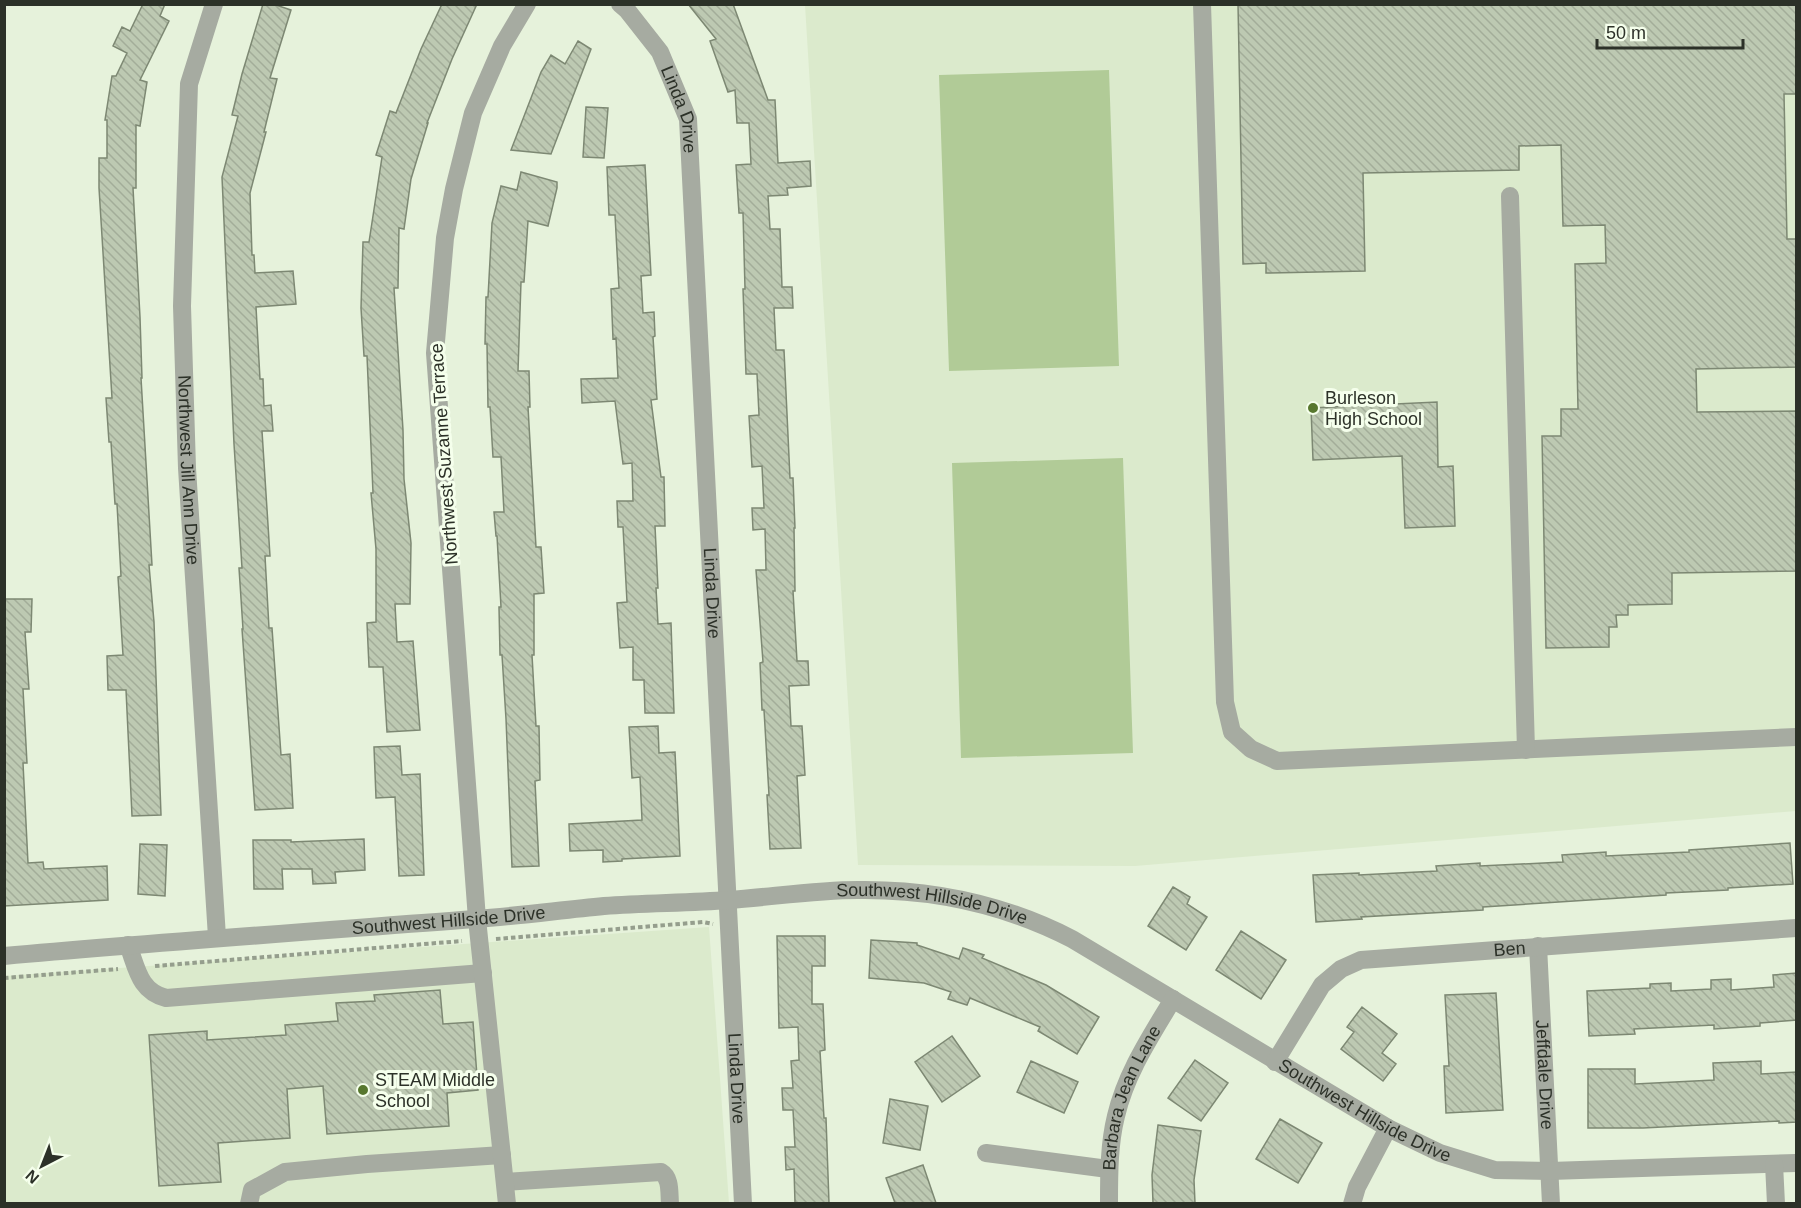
<svg xmlns="http://www.w3.org/2000/svg" width="1801" height="1208" font-family="Helvetica,sans-serif">
<defs>
<pattern id="building-back-hatch" width="6" height="6" patternUnits="userSpaceOnUse" patternTransform="scale(1.5)"><rect width="6" height="6" fill="#bdc9b2"/><path d="M-1 5l2 2M0 0l6 6M5-1l2 2" fill="none" stroke="#a3ad99"/></pattern>
</defs>
<rect width="100%" height="100%" fill="#e6f2db"/>
<!-- built -->
<path fill="#dbeacc" d="M805,5H1796V811L1135,866L858,865Z
M709,927L729,1203L5,1204V976Z"/>
<!-- pitch -->
<path fill="#b1cb97" d="M1109,70L1119,366L949,371L939,75Z
M1123,458L1133,753L961,758L952,463Z"/>
<!-- building -->
<path fill="url(#building-back-hatch)" stroke="#7d8873" stroke-width="1.5" d="M143,4H165L160,16L169,21L140,80L147,82L140,126L136,125V188H133L140,317L142,378H141L152,565H149L154,622L161,815L132,816L126,690H108L107,656L123,655L118,577L121,576L117,504H115L111,442H109L106,398H112L99,188V158H107V120H105L112,76H116L127,53L113,46L122,27L130,31Z
M263,4H273L291,10L270,78L277,79L264,132H266L250,193L252,255H254L255,273L293,271L296,304L256,307L260,379H263L264,406L271,405L273,431H262L270,556H265L269,628H272L281,755L290,754L293,808L255,810L242,629H243L239,568H242L234,444L222,177L238,116L232,115L242,74Z
M442,4H477L452,59L427,123H428L411,179L404,229L399,228L398,288H394L403,430L404,479L411,543L410,604H395L397,642L413,641L420,730L387,732L383,667H369L367,623L376,622V549L371,493H373L367,356H364L361,308L363,242H369L382,157L376,155L390,111L396,113L421,49Z
M688,4H733L768,100H775L778,163L810,161L811,186L787,188L788,195L768,196L770,229H780L782,287H792L793,308H774L776,350H784L790,478H793L795,528H794L795,591H793L797,661H808L809,685L789,686L791,726H802L805,775L797,776L801,848L770,849L767,795H769L764,710H762L760,663L763,662L756,570H766L765,529L753,530L752,508H764L762,466L752,467L749,416L759,415L757,374H746L743,289H745L743,213H739L736,165L751,164L749,123H737L735,90L728,92L710,41L716,39Z
M1238,4H1797V94H1784L1787,239H1797V367L1696,369L1697,412L1797,411V571L1672,573V604L1628,605V615H1616L1617,627H1609V647L1546,648L1542,436H1561V409H1578L1575,264L1606,263L1605,225L1563,226L1561,145L1519,146V170L1363,173L1365,271L1266,273V263L1243,264Z
M578,41L591,49L551,154L511,150L541,72L551,55L565,64Z
M586,107L608,108L604,158L583,157Z
M645,165L651,275L641,276L643,313L654,312L655,336L653,337L657,399L651,400L661,477H664L665,526H655L658,588H656L658,624L671,623L674,713H645L644,680H633V647L620,648L617,603L627,602L623,527H618L617,501H633L632,463L623,464L615,401L582,403L581,379L618,378L616,338L613,339L611,289L619,288L615,215H609L607,167Z
M521,172L557,182V188L548,226L528,221L524,282H521L518,371H529L530,407H528L536,547H541L544,593L534,594V655H532L536,726H539L540,780L535,781L539,866L512,867L506,719L502,655H500L499,607H501L497,536H496L494,512H504L501,457H493L490,407H488L487,344H485L486,297H488L492,223L501,186L517,190Z
M1437,402L1438,467L1453,466L1455,526L1405,528L1402,456L1313,460L1311,408Z
M4,599H32L31,632H25L29,689H23L27,763H23L28,863L43,862L44,869L107,866L108,900L4,906Z
M658,726L659,753L675,752L680,856L622,859V861L603,862V850L570,851L569,824L642,820L640,777L632,778L629,727Z
M400,746L402,775L420,774L424,875L399,876L395,797L376,798L374,747Z
M364,839L365,870L335,872L336,883L313,884L312,869H282L283,889H254L253,840H291V842Z
M1790,843L1793,884L1728,888V890L1666,893V895L1483,907V910L1361,917L1362,919L1316,922L1313,875L1359,873V875L1437,871L1436,866L1480,863V866L1563,862L1562,855L1606,852V856L1689,852V850Z
M140,844L167,845L165,896L138,894Z
M1173,887L1190,897L1187,904L1207,917L1186,950L1148,926Z
M1241,931L1286,960L1261,999L1216,970Z
M777,936H825V966H812V1004H823L825,1050L820,1051L824,1118H826L829,1203H795L794,1169L786,1170L785,1147H795L793,1110H783L782,1088H793L791,1061L799,1060L798,1027L779,1028Z
M871,940L917,943V945L959,959L963,948L984,955L982,958L1046,985L1099,1017L1077,1054L1038,1031L1040,1027L970,998L967,1005L948,999L951,992L924,983L869,978Z
M1797,973V1020L1760,1023V1026L1714,1029V1025L1634,1029L1635,1034L1589,1036L1587,991L1650,988V984L1671,983V991L1711,989V980L1731,979V990L1774,987L1773,975Z
M440,990L443,1024L473,1022L478,1090L447,1093L449,1126L327,1134L323,1086L287,1089L290,1138L218,1143L221,1182L159,1186L149,1035L207,1031V1040L286,1035L285,1025L338,1021L336,1003L375,1001L374,995Z
M1496,993L1503,1110L1446,1113L1444,1066H1449L1445,995Z
M1362,1007L1397,1034L1382,1053L1396,1064L1383,1081L1341,1049L1354,1032L1347,1027Z
M952,1036L980,1076L942,1102L915,1062Z
M1195,1060L1228,1083L1201,1121L1168,1098Z
M1031,1061L1078,1082L1064,1113L1017,1092Z
M1761,1061V1074L1797,1072V1122L1779,1123V1121L1643,1128H1588V1069H1635V1084L1714,1080L1713,1063Z
M890,1099L928,1106L920,1150L883,1143Z
M1280,1119L1322,1143L1298,1183L1256,1159Z
M1158,1125L1201,1131L1194,1180L1195,1203H1153L1152,1175Z
M923,1165L936,1203H895L886,1178Z"/>
<g fill="none" stroke-linecap="round" stroke-linejoin="round">
<!-- path -->
<path stroke="#959e8d" stroke-width="4" stroke-dasharray="4.5 3" stroke-linecap="butt" d="M496,939L703,922L713,924
M155,966L462,941
M4,978L118,969"/>
<!-- minor -->
<g stroke="#a6aba1" stroke-width="18">
<path id="s1" d="M214,4L189,84L182,306L187,468L217,937"/>
<path id="s2" d="M620,4L627,10L660,52L688,119L743,1204"/>
<path d="M1202,4L1225,702L1232,732L1251,749L1277,761L1796,737"/>
<path d="M1510,196L1526,750"/>
<path d="M128,945C137,968 139,991 166,998L483,973"/>
<path id="s3" d="M1538,946L1551,1204"/>
<path id="s4" d="M4,956C161,942 318,931 475,919C518,916 561,910 604,906C645,903 687,903 729,900C772,897 815,890 858,890C933,889 1006,905 1072,939L1388,1128L1440,1153L1495,1170L1550,1171L1796,1163"/>
<path id="s5" d="M1275,1062L1322,985L1341,969L1361,960L1796,928"/>
<path d="M986,1153L1108,1169"/>
<path d="M1774,1164L1776,1204"/>
<path d="M505,1182L661,1172C671,1178 669,1192 670,1204"/>
<path d="M249,1204L252,1190L285,1172L367,1164L502,1155"/>
<path d="M507,1204L477,919L435,353L445,238L454,189L473,113L502,46L527,4"/>
<path id="s6" d="M1109,1204C1109,1174 1109,1144 1116,1116C1126,1073 1151,1036 1173,999"/>
<path d="M1352,1204L1357,1187L1388,1128"/>
</g>
</g>
<!-- markers -->
<g fill="#57772e" stroke="#f5ffec" stroke-width="2">
<circle cx="1313" cy="408" r="6"/>
<circle cx="363" cy="1090" r="6"/>
</g>
<g text-anchor="middle" stroke-width="6" stroke-linejoin="round" paint-order="stroke">
<!-- street labels -->
<g font-size="18" fill="#2c3128" stroke="#f5ffec">
<text dy="6" stroke="none"><textPath href="#s2" startOffset="124">Linda Drive</textPath></text>
<text transform="translate(444 454) rotate(-94)" y="6">Northwest Suzanne Terrace</text>
<text dy="6" stroke="none"><textPath href="#s1" startOffset="470">Northwest Jill Ann Drive</textPath></text>
<text dy="6" stroke="none"><textPath href="#s2" startOffset="610">Linda Drive</textPath></text>
<text dy="6" stroke="none"><textPath href="#s4" startOffset="932">Southwest Hillside Drive</textPath></text>
<text dy="6" stroke="none"><textPath href="#s4" startOffset="446">Southwest Hillside Drive</textPath></text>
<text dy="6" stroke="none"><textPath href="#s5" startOffset="286">Ben</textPath></text>
<text dy="6" stroke="none"><textPath href="#s3" startOffset="129">Jeffdale Drive</textPath></text>
<text dy="6" stroke="none"><textPath href="#s2" startOffset="1096">Linda Drive</textPath></text>
<text dy="6" stroke="none"><textPath href="#s6" startOffset="110">Barbara Jean Lane</textPath></text>
<text dy="6" stroke="none"><textPath href="#s4" startOffset="1418">Southwest Hillside Drive</textPath></text>
</g>
<!-- poi labels -->
<g font-size="18" fill="#2c3128" stroke="#f5ffec" text-anchor="start">
<text x="1325" y="404">Burleson<tspan x="1325" dy="21">High School</tspan></text>
<text x="375" y="1086">STEAM Middle<tspan x="375" dy="21">School</tspan></text>
</g>
</g>
<!-- border -->
<rect width="1801" height="1208" fill="none" stroke="#2c3128" stroke-width="12"/>
<!-- north arrow -->
<g transform="translate(42 1166) rotate(222)" stroke="#f5ffec" stroke-width="4.5" paint-order="stroke">
<path d="M0-4.5L10 22L0 15L-10 22Z" fill="#2c3128"/>
<text y="-9" font-size="16" font-weight="bold" text-anchor="middle" fill="#2c3128">N</text>
</g>
<!-- scale -->
<path d="M1597 39v9h146v-9" fill="none" stroke="#2c3128" stroke-width="3"/>
<text x="1606" y="39" font-size="18" fill="#2c3128" stroke="#f5ffec" stroke-width="4.5" paint-order="stroke">50 m</text>
</svg>
